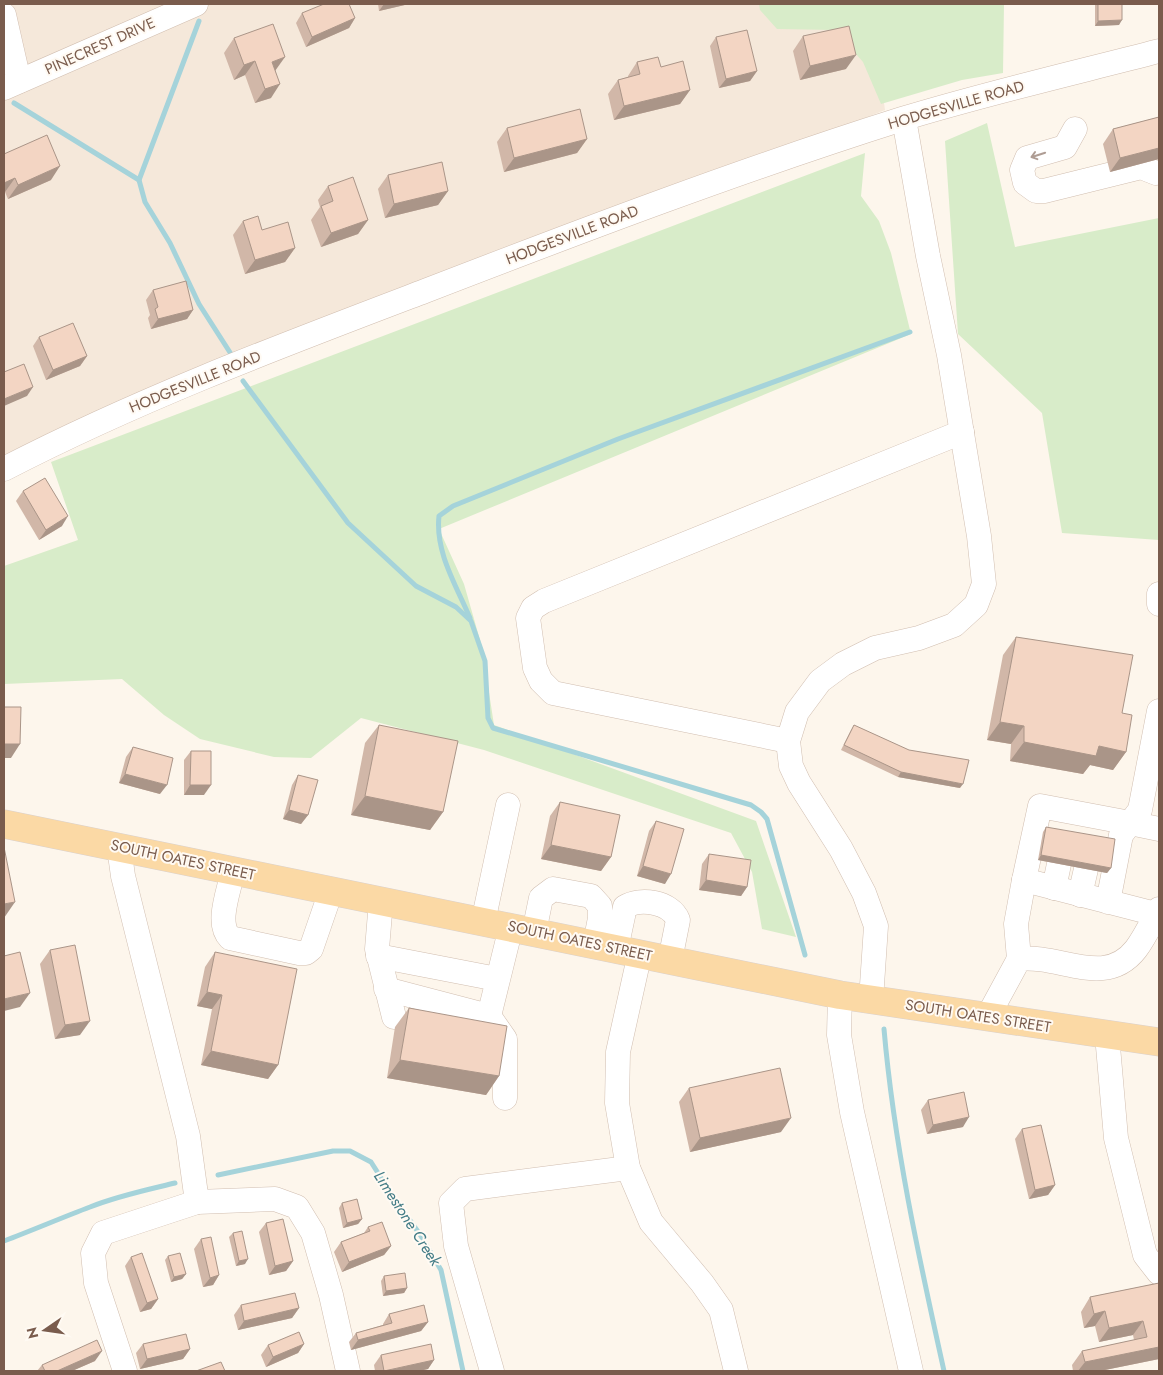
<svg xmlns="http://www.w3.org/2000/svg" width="1163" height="1375" font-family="Jost,sans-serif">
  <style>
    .residential { fill: #f5e8da }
    .green { fill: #d8ecc9 }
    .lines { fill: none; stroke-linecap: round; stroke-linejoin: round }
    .stream { stroke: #a5d3da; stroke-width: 5 }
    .minor-casing { stroke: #d1beb0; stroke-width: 25 }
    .major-casing { stroke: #dad1cd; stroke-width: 29 }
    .minor { stroke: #fff; stroke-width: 24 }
    .major { stroke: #fbd9a5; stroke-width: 28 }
    .wall { fill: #d1b7a8 }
    .shaded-wall { fill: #aa9588 }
    .building { fill: #f3d5c3; stroke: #aa9588 }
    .oneway { stroke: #af9d94 }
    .labels { text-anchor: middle; stroke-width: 4; stroke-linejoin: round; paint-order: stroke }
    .street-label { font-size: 15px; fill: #7a5c4d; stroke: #fffaf3 }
    .water-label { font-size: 16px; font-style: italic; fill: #437c86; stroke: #fffaf3 }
  </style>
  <rect width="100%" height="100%" fill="#fdf6ec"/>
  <path class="residential" d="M4,4H870L885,110L4,461Z"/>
  <g class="green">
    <path d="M759,4H1004L1003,73L962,80L881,104L863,62L835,30L777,29L760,10Z"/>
    <path d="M987,123L1015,247L1159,218V540L1062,533L1042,413L958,334L945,141Z"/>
    <path d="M865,153L861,196L879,221L891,253L911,334L439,529L464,584L482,647L494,725L756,821L796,937L762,929L752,872L731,833L484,750L361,718L311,758L274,757L200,739L164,715L122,679L4,684V566L78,540L51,462Z"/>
  </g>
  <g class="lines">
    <g class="stream">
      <path d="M199,21L139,180L145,202L170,243L199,304L231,354"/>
      <path d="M14,103L139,180"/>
      <path d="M243,381L348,523L416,586L456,607L471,621L485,661L488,718L493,728L751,805L761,812L767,819L805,955"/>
      <path d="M470,618C456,585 435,552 439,516L453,506L618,439L910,332"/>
      <path d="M884,1029C894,1145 919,1258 944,1371"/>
      <path d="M218,1175L333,1151H350L371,1162L392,1195L421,1236L441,1270L463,1371"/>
      <path d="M4,1241C33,1230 61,1218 90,1207C117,1196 146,1190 175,1183"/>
    </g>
    <defs>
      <g id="minor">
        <path d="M4,15L19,81"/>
        <path d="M4,88L196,4"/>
        <path d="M1075,129L1065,147L1027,158L1022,170L1025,183L1036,191H1044L1141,167L1156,173"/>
        <path d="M4,469C139,399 283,345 425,291C583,230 741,170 902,119C987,93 1074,73 1159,51"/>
        <path d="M1159,594V604"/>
        <path d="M1159,711L1140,810L1130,823L1159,829"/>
        <path d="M788,741L553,693L541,681L535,668L528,618L533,608L544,601L962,432"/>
        <path d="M119,847L123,876L188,1136L197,1202"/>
        <path d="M233,870C230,889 215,923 230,938L299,953H306L311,949L331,891"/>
        <path d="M1054,888L1059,864"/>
        <path d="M1080,895L1086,869"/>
        <path d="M381,901L377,949L394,1017"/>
        <path d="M1108,902L1121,835L1130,823L1040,806L1024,880L1156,914"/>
        <path d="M483,922L508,805"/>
        <path d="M534,932L541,898L553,889L591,896L600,906V918L595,944"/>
        <path d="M616,949L625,907C640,897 671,902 678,920L670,960"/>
        <path d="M640,953L618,1052L617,1103L628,1168L651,1222L702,1283L721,1310L736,1371"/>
        <path d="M378,956L497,979"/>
        <path d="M1019,959L1016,924L1024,880"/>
        <path d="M386,989L489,1016"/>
        <path d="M840,995L839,1035L852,1112L911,1371"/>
        <path d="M871,1000L876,926L864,893L841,849L799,783L791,766L788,741L797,712L820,681L843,664L875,648L919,638L954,625L976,605L984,584L979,536L949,355L928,256L904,119"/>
        <path d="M987,1018L1019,959C1060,954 1105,989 1136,949C1145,937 1152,922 1159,909"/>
        <path d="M1107,1035L1116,1138L1145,1255L1159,1273"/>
        <path d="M505,1098V1039L489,1016L511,927"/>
        <path d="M125,1371L96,1283L93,1253L103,1233L197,1202L275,1199L297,1207L313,1233L331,1295L348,1371"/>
        <path d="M492,1371L456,1246L451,1203L465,1189L628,1168"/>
      </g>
      <path id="major" d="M4,824L840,995L1159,1042"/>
    </defs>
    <use href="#minor" class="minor-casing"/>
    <use href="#major" class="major-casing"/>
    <use href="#minor" class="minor"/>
    <use href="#major" class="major"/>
  </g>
  <g class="wall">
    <path d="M378,4H409L379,11Z"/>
    <path d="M1095,4H1122L1119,25L1095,26Z"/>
    <path d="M302,13L355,18L349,28L306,47L296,23Z"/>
    <path d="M803,36L846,69L800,80L793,51Z"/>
    <path d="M716,37L757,71L750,81L719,88L710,46Z"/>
    <path d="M234,38L276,71L271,98L255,103L245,75L234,80L224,53Z"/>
    <path d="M637,62L661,67L690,90L680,104L614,120L608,94L618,80L628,77V76Z"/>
    <path d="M1159,117V159L1110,172L1103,144L1113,129Z"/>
    <path d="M507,128L587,139L577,153L504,172L497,142Z"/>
    <path d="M4,154L51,180L8,199L5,192Z"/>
    <path d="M388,175L448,191L438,205L385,218L378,189Z"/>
    <path d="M328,186L368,220L358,234L321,247L311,220L320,207L318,200Z"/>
    <path d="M243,221L262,230L295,248L285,262L245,274L233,235Z"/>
    <path d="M153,290L193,310L187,319L151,329L148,318L150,315L146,300Z"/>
    <path d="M39,337L87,356L80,366L46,380L33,346Z"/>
    <path d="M23,491L62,526L39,540L16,501Z"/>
    <path d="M1016,637L1122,713L1126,752L1113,770L1090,765L1083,774L1010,761L1011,744L987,740L1003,655Z"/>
    <path d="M379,725L443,812L430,830L351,815L365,743Z"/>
    <path d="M854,725L960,788L898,777L841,750L851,730Z"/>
    <path d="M133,747L160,794L119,783L126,757Z"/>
    <path d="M191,751L204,795H184V760Z"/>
    <path d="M298,775L308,815L301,824L283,819L292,785Z"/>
    <path d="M560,802L611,857L601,871L541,859L550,816Z"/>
    <path d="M656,821L665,884L637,876L649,831Z"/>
    <path d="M1046,827L1111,868L1107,873L1038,860L1043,832Z"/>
    <path d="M709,854L747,887L741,896L699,890L702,864Z"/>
    <path d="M50,950L80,1035L55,1039L40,964Z"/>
    <path d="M215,952L278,1065L268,1079L201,1065L212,1009L197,1006L205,967Z"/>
    <path d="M409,1008L499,1076L486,1095L387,1078L395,1027Z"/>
    <path d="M689,1088L781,1132L690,1152L679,1102Z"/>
    <path d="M928,1100L963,1127L927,1134L921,1110Z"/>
    <path d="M1022,1129L1055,1185L1048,1195L1029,1199L1015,1139Z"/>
    <path d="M342,1203L362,1219L358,1224L343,1228L339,1208Z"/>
    <path d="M266,1223L293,1261L286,1271L269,1275L259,1232Z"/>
    <path d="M368,1227L391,1246L384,1255L342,1272L334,1252L341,1242L364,1233Z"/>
    <path d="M233,1233L245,1264L236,1266L229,1237Z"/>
    <path d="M201,1239L219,1275L213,1285L203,1287L194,1249Z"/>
    <path d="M168,1256L186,1274L182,1279L171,1282L165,1260Z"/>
    <path d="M131,1257L158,1299L151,1309L140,1312L125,1266Z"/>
    <path d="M384,1276L407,1288L404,1293L383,1296L381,1281Z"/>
    <path d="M1159,1283V1359L1100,1371H1073L1072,1365L1082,1351L1134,1340L1133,1335L1099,1342L1095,1326L1084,1328L1081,1312L1090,1297Z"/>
    <path d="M241,1305L299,1308L292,1318L238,1330L234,1315Z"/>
    <path d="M389,1314L428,1322L421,1331L351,1350L349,1342L356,1333L383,1325V1324Z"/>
    <path d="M143,1344L190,1349L183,1359L140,1369L136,1353Z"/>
    <path d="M304,1344L298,1353L266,1367L261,1355L268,1345Z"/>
    <path d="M381,1355L434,1360L428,1369L419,1371H375L374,1365Z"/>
    <path d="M95,1361L72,1371H37L42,1365Z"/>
  </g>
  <g class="shaded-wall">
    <path d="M384,4H409L379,11Z"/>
    <path d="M355,18L349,28L306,47L312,37Z"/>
    <path d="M1122,20L1119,25L1095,26L1098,21Z"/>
    <path d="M856,55L846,69L800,80L810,66Z"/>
    <path d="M285,57L275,71L272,62Z"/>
    <path d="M255,61L245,75L234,80L244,65Z"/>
    <path d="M757,71L750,81L719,88L726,79Z"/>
    <path d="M280,84L271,98L255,103L265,89Z"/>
    <path d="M690,90L680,104L614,120L624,106Z"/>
    <path d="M587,139L577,153L504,172L514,158Z"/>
    <path d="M1159,148V159L1110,172L1120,158Z"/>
    <path d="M60,166L51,180L8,199L18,185Z"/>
    <path d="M15,178L5,192L4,193V183Z"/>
    <path d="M448,191L438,205L385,218L394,204Z"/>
    <path d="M368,220L358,234L321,247L331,233Z"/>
    <path d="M295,248L285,262L245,274L255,260Z"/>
    <path d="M193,310L187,319L151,329L158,319Z"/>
    <path d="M87,356L80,366L46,380L53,370Z"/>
    <path d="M33,387L27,396L4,406V399Z"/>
    <path d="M68,516L62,526L39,540L46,530Z"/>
    <path d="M1000,722L1024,726L1011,744L987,740Z"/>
    <path d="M1024,742L1099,746L1126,752L1113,770L1090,765L1083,774L1010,761Z"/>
    <path d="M4,744H20L11,758H4Z"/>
    <path d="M901,772L963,784L960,788L898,777Z"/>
    <path d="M125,774L167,785L160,794L119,783Z"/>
    <path d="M190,785H211L204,795H184Z"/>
    <path d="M365,796L443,812L430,830L351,815Z"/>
    <path d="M289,810L308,815L301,824L283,819Z"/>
    <path d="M551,845L611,857L601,871L541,859Z"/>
    <path d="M1041,855L1111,868L1107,873L1038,860Z"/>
    <path d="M643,866L671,874L665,884L637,876Z"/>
    <path d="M706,880L747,887L741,896L699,890Z"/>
    <path d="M15,902L4,918V904Z"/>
    <path d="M207,992L222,995L212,1009L197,1006Z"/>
    <path d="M30,993L20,1007L4,1011V999Z"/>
    <path d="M90,1021L80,1035L55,1039L65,1025Z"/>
    <path d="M211,1051L278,1065L268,1079L201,1065Z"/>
    <path d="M400,1060L499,1076L486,1095L387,1078Z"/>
    <path d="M969,1117L963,1127L927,1134L933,1125Z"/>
    <path d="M791,1118L781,1132L690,1152L700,1138Z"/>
    <path d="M1055,1185L1048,1195L1029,1199L1035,1190Z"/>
    <path d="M362,1219L358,1224L343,1228L347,1223Z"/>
    <path d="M391,1246L384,1255L342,1272L349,1262Z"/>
    <path d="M248,1259L245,1264L236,1266L239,1261Z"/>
    <path d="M293,1261L286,1271L269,1275L275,1266Z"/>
    <path d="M186,1274L182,1279L171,1282L174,1277Z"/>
    <path d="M219,1275L213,1285L203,1287L210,1278Z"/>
    <path d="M407,1288L404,1293L383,1296L386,1291Z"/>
    <path d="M158,1299L151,1309L140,1312L147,1303Z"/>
    <path d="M299,1308L292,1318L238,1330L244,1321Z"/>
    <path d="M1105,1311L1095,1326L1084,1328L1094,1314Z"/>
    <path d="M1143,1321L1133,1335L1099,1342L1109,1328Z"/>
    <path d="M428,1322L421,1331L351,1350L358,1340Z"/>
    <path d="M304,1344L298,1353L266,1367L273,1357Z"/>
    <path d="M1159,1347V1359L1100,1371H1078L1085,1362Z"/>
    <path d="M190,1349L183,1359L140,1369L147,1359Z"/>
    <path d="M102,1351L95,1361L72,1371H57Z"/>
    <path d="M434,1360L428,1369L419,1371H385Z"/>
  </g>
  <g class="building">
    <path d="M324,4H349L355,18L312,37L302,13Z"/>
    <path d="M1098,4H1122V20L1098,21Z"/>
    <path d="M273,24L285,57L272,62L280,84L265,89L255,61L244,65L234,38Z"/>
    <path d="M849,26L856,55L810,66L803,36Z"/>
    <path d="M747,30L757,71L726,79L716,37Z"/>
    <path d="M658,57L661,67L683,61L690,90L624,106L618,80L640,74L637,62Z"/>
    <path d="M580,109L587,139L514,158L507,128Z"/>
    <path d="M1159,117V148L1120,158L1113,129Z"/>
    <path d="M47,135L60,166L18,185L15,178L4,183V154Z"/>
    <path d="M442,162L448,191L394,204L388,175Z"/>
    <path d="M353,177L368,220L331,233L321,206L333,201L328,186Z"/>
    <path d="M258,216L262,230L288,222L295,248L255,260L243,221Z"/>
    <path d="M186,281L193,310L158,319L155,309L158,307L153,290Z"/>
    <path d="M73,323L87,356L53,370L39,337Z"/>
    <path d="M24,364L33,387L4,399V372Z"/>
    <path d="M45,478L68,516L46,530L23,491Z"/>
    <path d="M1016,637L1133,655L1122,713L1132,715L1126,752L1099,746L1096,756L1024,742V726L1000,722Z"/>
    <path d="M4,707H21L20,744H4Z"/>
    <path d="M379,725L458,741L443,812L365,796Z"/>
    <path d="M854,725L909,750L969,760L963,784L901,772L844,745Z"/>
    <path d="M133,747L173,758L167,785L125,774Z"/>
    <path d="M191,751H211V785H190Z"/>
    <path d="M298,775L318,780L308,815L289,810Z"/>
    <path d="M560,802L620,815L611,857L551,845Z"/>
    <path d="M656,821L684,829L671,874L643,866Z"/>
    <path d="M1046,827L1115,839L1111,868L1041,855Z"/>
    <path d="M4,847L15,902L4,904Z"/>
    <path d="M709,854L751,860L747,887L706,880Z"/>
    <path d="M75,945L90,1021L65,1025L50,950Z"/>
    <path d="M20,952L30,993L4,999V956Z"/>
    <path d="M215,952L297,969L278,1065L211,1051L222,995L207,992Z"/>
    <path d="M409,1008L507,1026L499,1076L400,1060Z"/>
    <path d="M780,1068L791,1118L700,1138L689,1088Z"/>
    <path d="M964,1092L969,1117L933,1125L928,1100Z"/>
    <path d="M1041,1125L1055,1185L1035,1190L1022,1129Z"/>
    <path d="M357,1199L362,1219L347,1223L342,1203Z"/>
    <path d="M283,1219L293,1261L275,1266L266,1223Z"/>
    <path d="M382,1222L391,1246L349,1262L341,1242L370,1231L368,1227Z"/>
    <path d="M242,1231L248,1259L239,1261L233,1233Z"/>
    <path d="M211,1237L219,1275L210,1278L201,1239Z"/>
    <path d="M142,1253L158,1299L147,1303L131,1257Z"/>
    <path d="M180,1253L186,1274L174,1277L168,1256Z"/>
    <path d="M405,1273L407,1288L386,1291L384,1276Z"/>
    <path d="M1159,1283V1347L1085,1362L1082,1351L1147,1337L1143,1321L1109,1328L1105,1311L1094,1314L1090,1297Z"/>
    <path d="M295,1293L299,1308L244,1321L241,1305Z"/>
    <path d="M424,1305L428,1322L358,1340L356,1333L392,1323L389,1314Z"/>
    <path d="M299,1332L304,1344L273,1357L268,1345Z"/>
    <path d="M186,1334L190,1349L147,1359L143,1344Z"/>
    <path d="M97,1340L102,1351L57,1371H45L42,1365Z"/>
    <path d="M431,1344L434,1360L384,1371L381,1355Z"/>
    <path d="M221,1362L225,1371H196Z"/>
  </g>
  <defs><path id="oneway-shaft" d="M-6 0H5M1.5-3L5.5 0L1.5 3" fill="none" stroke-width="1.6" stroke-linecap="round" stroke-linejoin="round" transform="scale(1.25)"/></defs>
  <use class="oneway" href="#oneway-shaft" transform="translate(1038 155) rotate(162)"/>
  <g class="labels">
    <g class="street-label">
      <text transform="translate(100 46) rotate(-24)" y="5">PINECREST DRIVE</text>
      <text transform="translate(956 105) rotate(-16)" y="5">HODGESVILLE ROAD</text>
      <text transform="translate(572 235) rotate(-21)" y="5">HODGESVILLE ROAD</text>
      <text transform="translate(195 382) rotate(-22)" y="5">HODGESVILLE ROAD</text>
      <text transform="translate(183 860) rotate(12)" y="5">SOUTH OATES STREET</text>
      <text transform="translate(580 941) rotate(12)" y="5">SOUTH OATES STREET</text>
      <text transform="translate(978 1016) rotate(9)" y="5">SOUTH OATES STREET</text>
    </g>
    <g class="water-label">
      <text transform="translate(408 1218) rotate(57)" y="6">Limestone Creek</text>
    </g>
  </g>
  <rect width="1163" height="1375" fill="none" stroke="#7a5c4d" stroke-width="10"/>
  <g transform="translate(45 1330) rotate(257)" stroke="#fffaf3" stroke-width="4" paint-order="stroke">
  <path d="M0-4L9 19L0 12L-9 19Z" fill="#7a5c4d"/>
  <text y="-8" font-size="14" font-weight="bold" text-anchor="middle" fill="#7a5c4d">N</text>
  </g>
</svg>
